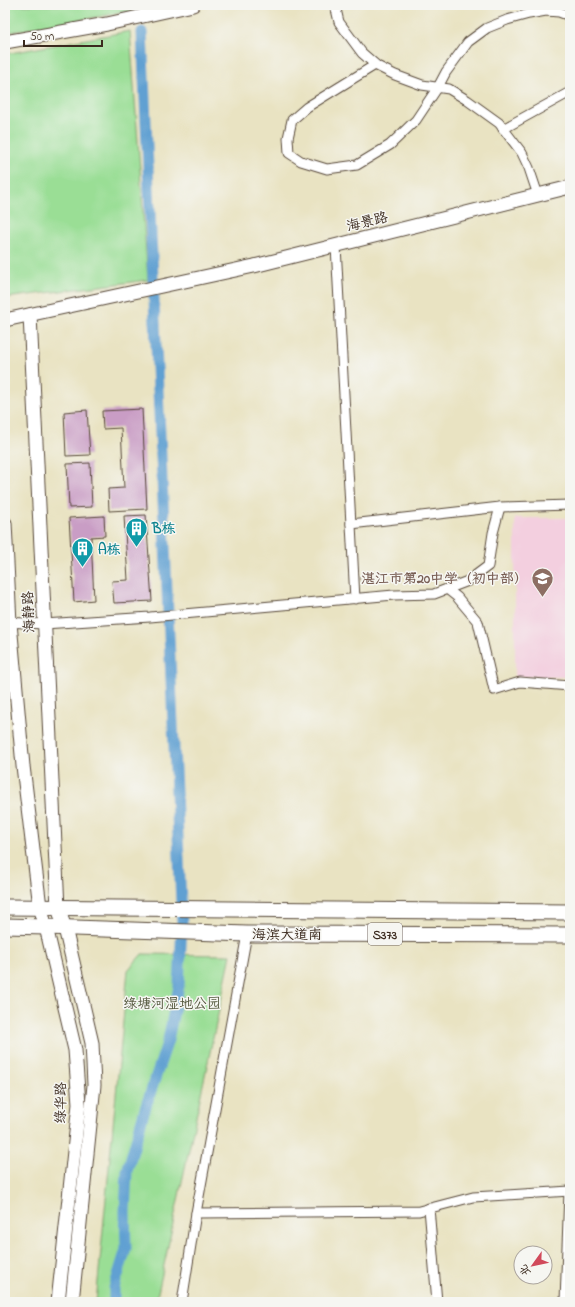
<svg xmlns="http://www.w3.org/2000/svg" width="575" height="1307" font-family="'Indie Flower','LXGW WenKai TC',sans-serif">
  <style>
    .built { fill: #f3cfdf }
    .green { fill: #9ade95; stroke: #6a845a }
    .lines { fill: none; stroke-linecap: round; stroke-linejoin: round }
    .canal { stroke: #60a0d2; stroke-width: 11 }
    .building { fill: #c99dc5 }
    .street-casing { stroke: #554637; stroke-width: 11 }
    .secondary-casing { stroke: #554637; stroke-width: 15 }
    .primary-casing { stroke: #554637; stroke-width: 17 }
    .street { stroke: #fff; stroke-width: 9 }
    .secondary { stroke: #fff; stroke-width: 13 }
    .primary { stroke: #fff; stroke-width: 15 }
    .labels { text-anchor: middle; stroke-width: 3; stroke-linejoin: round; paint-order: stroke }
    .shield { fill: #f6f6f2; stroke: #73675e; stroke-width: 1 }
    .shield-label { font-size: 13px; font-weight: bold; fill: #3b2a1e }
    .street-label { font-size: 14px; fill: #3b2a1e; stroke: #f6f6f2 }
    .culture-label { font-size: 14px; font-weight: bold; fill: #0d838f; stroke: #f6f6f2; text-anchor: start }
    .education-label { font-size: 14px; font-weight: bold; fill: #785e54; stroke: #f6f6f2; text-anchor: end }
    .park-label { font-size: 14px; fill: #53573c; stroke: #f6f6f2 }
  </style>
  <rect width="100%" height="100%" fill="#f6f6f2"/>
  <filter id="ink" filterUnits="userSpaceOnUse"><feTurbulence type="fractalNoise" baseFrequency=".025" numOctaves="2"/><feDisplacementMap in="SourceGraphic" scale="8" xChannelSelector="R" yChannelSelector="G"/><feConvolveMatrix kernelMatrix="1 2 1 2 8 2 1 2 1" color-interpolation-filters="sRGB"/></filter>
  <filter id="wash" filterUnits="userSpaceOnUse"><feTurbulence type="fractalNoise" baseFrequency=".012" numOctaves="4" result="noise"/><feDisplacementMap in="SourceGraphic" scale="16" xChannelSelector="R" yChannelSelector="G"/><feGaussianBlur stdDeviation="0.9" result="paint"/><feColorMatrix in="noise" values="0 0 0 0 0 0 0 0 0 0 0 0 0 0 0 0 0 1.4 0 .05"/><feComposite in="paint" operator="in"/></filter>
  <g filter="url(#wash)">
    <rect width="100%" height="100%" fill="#e9e3c2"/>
    <rect class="built" x="515" y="518" width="55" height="159"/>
    <g class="green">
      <path d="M5,5H166L5,33Z"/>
      <path d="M130,31L148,280L5,298V54Z"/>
      <path d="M142,954L231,955L156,1302H96L128,970Z"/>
    </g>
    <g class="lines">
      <path class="canal" d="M114,1302V1288L126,1249L125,1212L127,1171L145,1109L168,1040L179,986L182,925L142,32"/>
    </g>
    <g id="blocks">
      <g class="building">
        <path d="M142,409L147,509L109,511L108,489L124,488L121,428L103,429L102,411Z"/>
        <path d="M87,410L90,455L66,456L64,412Z"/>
        <path d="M90,463L92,507L69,508L67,464Z"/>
        <path d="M146,515L152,601L114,603L112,581L128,580L124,516Z"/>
        <path d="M104,516L105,536L91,537L94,600L74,602L69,518Z"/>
      </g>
    </g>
  </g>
  <g filter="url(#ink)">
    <use href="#blocks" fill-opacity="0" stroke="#554637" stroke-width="1"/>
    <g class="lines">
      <defs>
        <g id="street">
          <path d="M335,5L339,22L362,53L377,66L395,75L422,85L449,89L467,100L499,123L522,153L529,168L538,195"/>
          <path d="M375,65L307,107L292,120L288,138L289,153L301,161L327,169L357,165L390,145L416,120L438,87L446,72L468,42L487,28L507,20L529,14L546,11L559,12L570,16"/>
          <path d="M503,129L570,92"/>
          <path d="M336,246L355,599"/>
          <path d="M351,524L500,507L570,505"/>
          <path d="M447,589L457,597L478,622L494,690L520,682L570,686"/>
          <path d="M5,622L44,624L150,617L394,595L434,594L468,581L488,566L493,533L500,507"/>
          <path d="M429,1208L437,1302"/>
          <path d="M196,1213L419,1211L473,1197L570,1191"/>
          <path d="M182,1302L196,1213L247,934"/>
          <path d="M565,1302L569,1191"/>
        </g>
        <g id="secondary">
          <path d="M5,42L107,24L193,5"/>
          <path d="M30,315L58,908L65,928L92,1043L94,1085L72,1302"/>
          <path d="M5,320L254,266L570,187"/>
          <path d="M5,523L10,623L23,766L40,907L46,927L75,1050L79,1104L58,1302"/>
        </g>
        <g id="primary">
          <path d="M5,907L570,912"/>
          <path d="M5,926L46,927L247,934L570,935"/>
        </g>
      </defs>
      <use href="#street" class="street-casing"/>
      <use href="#secondary" class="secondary-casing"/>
      <use href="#primary" class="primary-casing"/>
      <use href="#street" class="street"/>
      <use href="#secondary" class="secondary"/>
      <use href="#primary" class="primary"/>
    </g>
  </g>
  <defs>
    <symbol id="building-pin" viewBox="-11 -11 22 30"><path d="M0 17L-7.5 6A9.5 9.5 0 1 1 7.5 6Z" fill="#0f9aa8" stroke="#f6f6f2"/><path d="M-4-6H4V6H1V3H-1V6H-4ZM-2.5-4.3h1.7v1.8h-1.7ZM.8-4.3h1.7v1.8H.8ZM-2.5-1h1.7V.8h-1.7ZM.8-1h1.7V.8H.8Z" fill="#fff"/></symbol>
    <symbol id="school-pin" viewBox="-11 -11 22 30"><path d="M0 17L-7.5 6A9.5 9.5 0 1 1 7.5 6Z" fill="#8d6e63" stroke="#f6f6f2"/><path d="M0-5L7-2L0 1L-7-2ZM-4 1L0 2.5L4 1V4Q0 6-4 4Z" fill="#fff"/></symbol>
  </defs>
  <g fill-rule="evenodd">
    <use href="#building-pin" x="124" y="516" width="25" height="34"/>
    <use href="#building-pin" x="70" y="536" width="25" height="34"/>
    <use href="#school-pin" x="530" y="566" width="25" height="34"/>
  </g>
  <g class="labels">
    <rect class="shield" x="368" y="923" width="34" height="22" rx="3"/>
    <g class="shield-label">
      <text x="385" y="939">S373</text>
    </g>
    <g class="street-label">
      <text transform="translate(367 221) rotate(-14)" y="5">海景路</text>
      <text transform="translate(28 612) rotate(-93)" y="5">海静路</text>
      <text x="287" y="939">海滨大道南</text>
      <text transform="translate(60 1103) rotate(-89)" y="5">绿华路</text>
    </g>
    <g class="culture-label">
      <text x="152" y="533">B栋</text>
      <text x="98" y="554">A栋</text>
    </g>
    <g class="education-label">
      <text x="528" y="583">湛江市第20中学（初中部）</text>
    </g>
    <g class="park-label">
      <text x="172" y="1008">绿塘河湿地公园</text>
    </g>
  </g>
  <rect width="575" height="1307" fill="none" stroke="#f6f6f2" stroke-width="20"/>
  <g transform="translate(533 1265) rotate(237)"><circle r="19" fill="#f6f6f2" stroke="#aba49d"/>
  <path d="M0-3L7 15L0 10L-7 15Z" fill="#d1495b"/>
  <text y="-6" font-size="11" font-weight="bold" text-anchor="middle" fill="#3b2a1e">北</text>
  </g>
  <path d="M24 40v6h78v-6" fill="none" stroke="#3b2a1e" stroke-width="2"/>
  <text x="30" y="40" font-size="12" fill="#3b2a1e" stroke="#f6f6f2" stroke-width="3" paint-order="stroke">50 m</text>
</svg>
